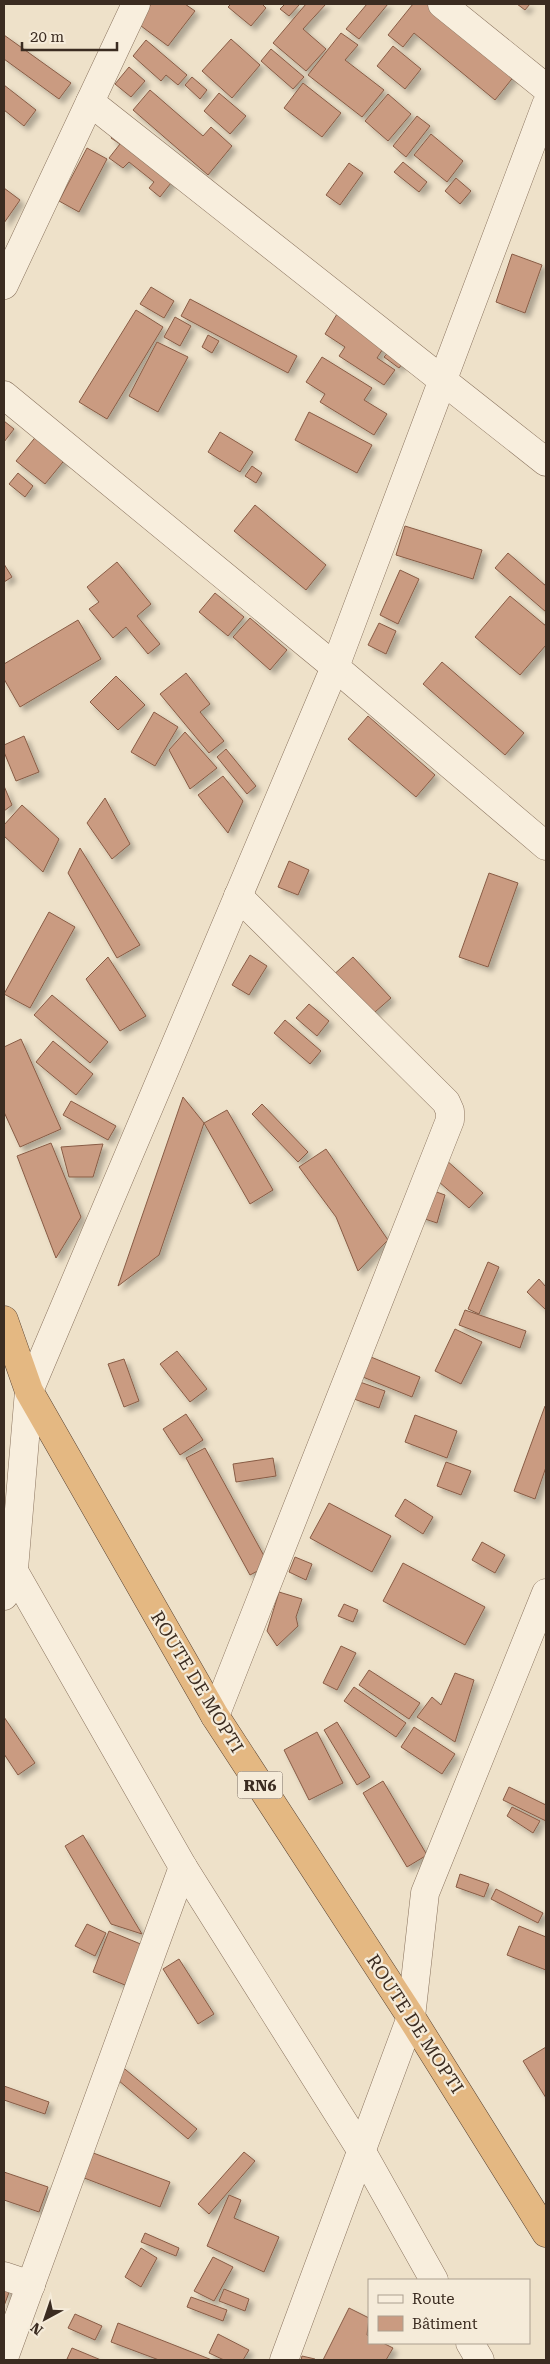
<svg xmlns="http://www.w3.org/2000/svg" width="550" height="2364" font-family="'Roboto Serif',serif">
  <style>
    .building { fill: #ca9b81; stroke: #885c45; filter: url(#shadow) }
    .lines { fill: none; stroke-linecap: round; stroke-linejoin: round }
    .minor-casing { stroke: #8a735e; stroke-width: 29 }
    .trunk-casing { stroke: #584232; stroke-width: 29 }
    .minor { stroke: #f8eedd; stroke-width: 28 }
    .trunk { stroke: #e4b882; stroke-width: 28 }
    .labels { text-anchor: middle; stroke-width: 4.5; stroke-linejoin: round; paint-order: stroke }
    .shield { fill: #f5ebd9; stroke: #736558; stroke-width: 1 }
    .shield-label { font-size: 16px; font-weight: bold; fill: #3b2c21 }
    .street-label { font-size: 18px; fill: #3b2c21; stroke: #f5ebd9 }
  </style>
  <defs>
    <filter id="shadow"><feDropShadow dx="4.5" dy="4.5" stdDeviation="2.5" flood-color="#0004"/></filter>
  </defs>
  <rect width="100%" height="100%" fill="#eee1c9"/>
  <g class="building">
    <path d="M151,4H185L195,11L168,46L137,23Z"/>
    <path d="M231,4H262L266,8L251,26L228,7Z"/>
    <path d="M285,4H300L289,16L280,9Z"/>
    <path d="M306,4H326L303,29L326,49L306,71L273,43Z"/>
    <path d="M367,4H388L359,39L346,29Z"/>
    <path d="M413,4H430L515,75L495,100L414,33L403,47L388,35Z"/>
    <path d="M517,4H530L525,10Z"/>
    <path d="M341,33L358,45L345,60L384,90L362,117L308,75Z"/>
    <path d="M4,35L71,83L59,99L4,59Z"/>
    <path d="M231,39L260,65L232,98L202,71Z"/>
    <path d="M146,40L187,75L178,85L166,75L161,81L133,56Z"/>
    <path d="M393,46L421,69L405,89L377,66Z"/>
    <path d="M271,49L304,77L293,89L261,61Z"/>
    <path d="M129,67L145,81L131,97L115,84Z"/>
    <path d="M192,77L207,90L200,99L185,85Z"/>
    <path d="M303,83L341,113L322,137L284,108Z"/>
    <path d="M4,85L36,110L24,126L4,110Z"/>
    <path d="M150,90L203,136L211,127L232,146L208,175L133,110Z"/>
    <path d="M219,93L246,116L230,134L204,111Z"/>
    <path d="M388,94L411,114L388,141L365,121Z"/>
    <path d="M417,116L430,126L406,157L393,146Z"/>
    <path d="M119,128L178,174L160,197L149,188L154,182L129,162L123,168L109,158L120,144L111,138Z"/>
    <path d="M431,134L463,161L447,182L414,155Z"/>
    <path d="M87,148L107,159L79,212L59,201Z"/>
    <path d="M403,162L427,182L419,192L394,172Z"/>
    <path d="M349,163L363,173L340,205L326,195Z"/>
    <path d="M456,178L471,191L460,204L445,191Z"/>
    <path d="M4,188L20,200L4,223Z"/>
    <path d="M512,254L542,265L525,313L496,302Z"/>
    <path d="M151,287L174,301L164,318L140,304Z"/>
    <path d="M190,299L297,356L288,373L181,316Z"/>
    <path d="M340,309L388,341L377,358L395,370L384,385L339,356L345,347L325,334Z"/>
    <path d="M136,310L163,327L107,419L79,402Z"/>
    <path d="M175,317L191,326L180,346L164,337Z"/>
    <path d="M208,335L219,341L212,353L202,347Z"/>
    <path d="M157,342L188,357L158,412L129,396Z"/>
    <path d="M392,348L406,359L399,368L384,357Z"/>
    <path d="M322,357L372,388L364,400L387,414L374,435L320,402L325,394L306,382Z"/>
    <path d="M309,412L372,445L357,473L295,440Z"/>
    <path d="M4,421L14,429L4,442Z"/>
    <path d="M220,432L253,452L240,472L208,452Z"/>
    <path d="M38,434L67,457L45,484L16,461Z"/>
    <path d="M252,466L262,473L256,483L245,476Z"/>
    <path d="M18,473L33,486L25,497L9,484Z"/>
    <path d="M255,505L326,565L306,590L234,531Z"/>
    <path d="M405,526L482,550L473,579L396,555Z"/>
    <path d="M508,553L546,586V612L495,568Z"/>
    <path d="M117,562L151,604L137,616L160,644L148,654L126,627L113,638L89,609L99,602L87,587Z"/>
    <path d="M4,564L12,577L4,582Z"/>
    <path d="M400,570L419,579L398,624L380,615Z"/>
    <path d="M215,593L244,617L228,636L199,612Z"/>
    <path d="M510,596L546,626V645L520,675L475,637Z"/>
    <path d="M250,618L287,650L270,670L233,637Z"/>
    <path d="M78,620L101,659L20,707L4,679V664Z"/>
    <path d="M379,623L396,631L386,654L368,645Z"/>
    <path d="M442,662L524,733L505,755L423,684Z"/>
    <path d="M186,673L210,704L200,712L224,741L209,753L160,694Z"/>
    <path d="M116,676L145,705L118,730L90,702Z"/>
    <path d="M154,712L178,727L155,766L131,752Z"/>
    <path d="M368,716L435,775L416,797L348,739Z"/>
    <path d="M185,732L217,768L190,789L169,750Z"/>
    <path d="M24,736L39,772L16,781L4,752V745Z"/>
    <path d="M226,749L256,786L247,794L217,757Z"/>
    <path d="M223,776L243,801L228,833L198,795Z"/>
    <path d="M4,786L12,805L4,811Z"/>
    <path d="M105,798L130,844L112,859L87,823Z"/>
    <path d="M22,805L59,839L43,872L4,836V825Z"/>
    <path d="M80,848L140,945L117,958L68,873Z"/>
    <path d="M289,861L309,870L298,895L278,887Z"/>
    <path d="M489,873L518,883L488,967L459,957Z"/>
    <path d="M49,912L75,927L30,1008L4,994Z"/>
    <path d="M250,955L267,966L249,995L232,985Z"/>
    <path d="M108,957L146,1016L120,1031L86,979Z"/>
    <path d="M353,957L391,998L367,1019L330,978Z"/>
    <path d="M52,995L108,1042L90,1063L34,1015Z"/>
    <path d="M309,1004L329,1021L317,1036L296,1018Z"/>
    <path d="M285,1020L321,1051L310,1064L274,1033Z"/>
    <path d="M21,1039L61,1129L20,1147L4,1112V1047Z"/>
    <path d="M53,1041L93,1074L76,1095L36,1062Z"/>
    <path d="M183,1097L204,1123L159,1255L118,1286Z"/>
    <path d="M71,1101L116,1126L108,1140L63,1115Z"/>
    <path d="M262,1104L308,1152L298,1162L252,1114Z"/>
    <path d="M227,1110L273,1190L250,1204L204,1123Z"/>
    <path d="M51,1143L81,1217L56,1258L17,1156Z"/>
    <path d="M103,1144L93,1177H69L61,1147Z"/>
    <path d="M326,1149L388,1240L358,1271L336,1217L299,1167Z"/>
    <path d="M445,1159L483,1193L469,1208L431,1175Z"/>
    <path d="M428,1189L445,1195L437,1223L419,1217Z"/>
    <path d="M488,1262L499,1267L479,1314L468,1309Z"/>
    <path d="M539,1279L546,1287V1310L527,1292Z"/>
    <path d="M465,1310L526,1331L520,1348L459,1325Z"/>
    <path d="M455,1329L482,1342L461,1384L435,1371Z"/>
    <path d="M177,1351L207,1389L190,1402L160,1364Z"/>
    <path d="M366,1355L420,1377L412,1397L358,1375Z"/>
    <path d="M124,1359L139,1401L124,1407L108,1364Z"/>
    <path d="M360,1382L385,1391L379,1408L354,1399Z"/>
    <path d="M545,1406H546V1467L535,1499L514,1491Z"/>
    <path d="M186,1414L203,1440L180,1455L163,1429Z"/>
    <path d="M415,1415L457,1431L447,1458L405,1442Z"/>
    <path d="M205,1448L269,1565L250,1575L186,1458Z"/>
    <path d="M273,1458L276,1476L236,1482L233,1464Z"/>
    <path d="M446,1462L471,1471L461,1495L437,1486Z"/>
    <path d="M405,1499L433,1517L423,1534L395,1516Z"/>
    <path d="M329,1503L391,1536L372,1572L310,1538Z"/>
    <path d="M482,1542L505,1555L495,1573L472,1560Z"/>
    <path d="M295,1557L312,1564L306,1580L289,1572Z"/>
    <path d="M403,1563L485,1607L465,1645L383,1601Z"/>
    <path d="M279,1592L302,1599L296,1617L298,1626L277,1646L267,1631Z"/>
    <path d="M344,1604L358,1610L353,1622L338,1616Z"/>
    <path d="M341,1646L356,1653L337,1690L323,1683Z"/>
    <path d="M369,1670L420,1703L409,1719L359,1685Z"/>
    <path d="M455,1673L474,1680L455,1742L417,1717L432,1697L441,1705Z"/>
    <path d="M354,1687L406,1723L396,1737L344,1701Z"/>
    <path d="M4,1717L35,1763L18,1775L4,1754Z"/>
    <path d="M337,1722L370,1777L357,1785L324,1730Z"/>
    <path d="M414,1727L455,1754L442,1774L401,1747Z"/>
    <path d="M317,1732L343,1783L309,1800L284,1750Z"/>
    <path d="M383,1781L427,1855L407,1867L363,1793Z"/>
    <path d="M509,1787L546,1805V1821L503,1800Z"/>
    <path d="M512,1807L540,1821L533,1833L507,1816Z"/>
    <path d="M83,1835L142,1934L111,1924L65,1846Z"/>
    <path d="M460,1874L489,1884L484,1897L456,1887Z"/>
    <path d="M496,1889L543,1913L538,1923L491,1899Z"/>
    <path d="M87,1924L106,1933L95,1956L75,1946Z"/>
    <path d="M519,1926L546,1937V1970L507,1955Z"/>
    <path d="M109,1931L143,1945L125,1985L93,1972Z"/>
    <path d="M179,1959L214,2014L198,2024L163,1969Z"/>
    <path d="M546,2047V2098L523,2061Z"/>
    <path d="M120,2065L197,2129L188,2139L112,2075Z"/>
    <path d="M4,2086L49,2102L45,2114L4,2100Z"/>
    <path d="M88,2151L170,2182L160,2207L79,2176Z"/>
    <path d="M244,2152L255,2161L209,2214L198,2204Z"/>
    <path d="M4,2172L48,2187L39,2212L4,2200Z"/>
    <path d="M229,2195L241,2200L234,2218L279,2237L264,2272L207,2246Z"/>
    <path d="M145,2233L179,2248L176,2256L141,2242Z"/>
    <path d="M141,2248L157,2258L141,2287L125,2277Z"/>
    <path d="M213,2257L233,2267L214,2301L194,2291Z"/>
    <path d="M4,2284L11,2287L4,2306Z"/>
    <path d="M224,2289L249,2299L245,2311L219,2301Z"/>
    <path d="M191,2297L227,2310L223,2321L187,2307Z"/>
    <path d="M349,2308L369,2318L367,2335L369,2336V2343H383L393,2348L386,2360H323Z"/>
    <path d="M75,2314L102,2326L95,2340L68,2328Z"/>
    <path d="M118,2323L212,2360H159L111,2342Z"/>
    <path d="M218,2334L249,2350L243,2360H224L209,2353Z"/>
    <path d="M72,2348L101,2360H71L67,2359Z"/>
    <path d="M302,2356L315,2359L314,2360H301Z"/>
  </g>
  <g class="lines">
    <defs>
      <g id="minor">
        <path d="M442,4L546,88"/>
        <path d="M90,102L546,462"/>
        <path d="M4,285L136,4"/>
        <path d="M4,395L335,667L546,846"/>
        <path d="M7,1559L183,1867L361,2150L434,2280"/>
        <path d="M4,1596L14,1569L29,1391L335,667L546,105"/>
        <path d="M215,1716L450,1120V1111L446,1102L238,896"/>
        <path d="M4,2276L31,2285"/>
        <path d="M470,2343L480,2360"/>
        <path d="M4,2358L183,1867"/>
        <path d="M284,2360L411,2017L425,1893L546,1593"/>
      </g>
      <path id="trunk" d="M4,1320L29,1391L215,1716L411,2017L546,2233"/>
    </defs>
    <use href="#minor" class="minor-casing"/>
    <use href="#trunk" class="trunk-casing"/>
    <use href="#minor" class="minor"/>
    <use href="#trunk" class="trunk"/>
  </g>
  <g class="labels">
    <rect class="shield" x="237.5" y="1771.5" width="45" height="27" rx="4"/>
    <g class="shield-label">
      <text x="260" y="1791">RN6</text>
    </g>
    <g class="street-label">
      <text transform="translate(197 1682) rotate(59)" y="6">ROUTE DE MOPTI</text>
      <text transform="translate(415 2024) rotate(57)" y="6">ROUTE DE MOPTI</text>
    </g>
  </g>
  <rect width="550" height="2364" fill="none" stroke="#3b2c21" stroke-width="10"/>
  <rect x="368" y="2279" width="162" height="65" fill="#f5ebd9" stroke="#ab9f8f"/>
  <rect x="378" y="2295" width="25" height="8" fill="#f8eedd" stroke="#ab9f8f"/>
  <text x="412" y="2304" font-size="15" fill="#3b2c21">Route</text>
  <rect x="378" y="2316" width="25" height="15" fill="#ca9b81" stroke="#ab9f8f"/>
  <text x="412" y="2329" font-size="15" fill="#3b2c21">Bâtiment</text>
  <g transform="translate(45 2319) rotate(220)" stroke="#f5ebd9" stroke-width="4" paint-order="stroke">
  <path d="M0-4L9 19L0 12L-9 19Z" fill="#3b2c21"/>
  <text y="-8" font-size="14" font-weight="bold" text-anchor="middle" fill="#3b2c21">N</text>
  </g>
  <path d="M22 42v8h95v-8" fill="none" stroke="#3b2c21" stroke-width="2.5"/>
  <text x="30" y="42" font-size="15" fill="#3b2c21" stroke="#f5ebd9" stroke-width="4" paint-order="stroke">20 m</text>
</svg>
